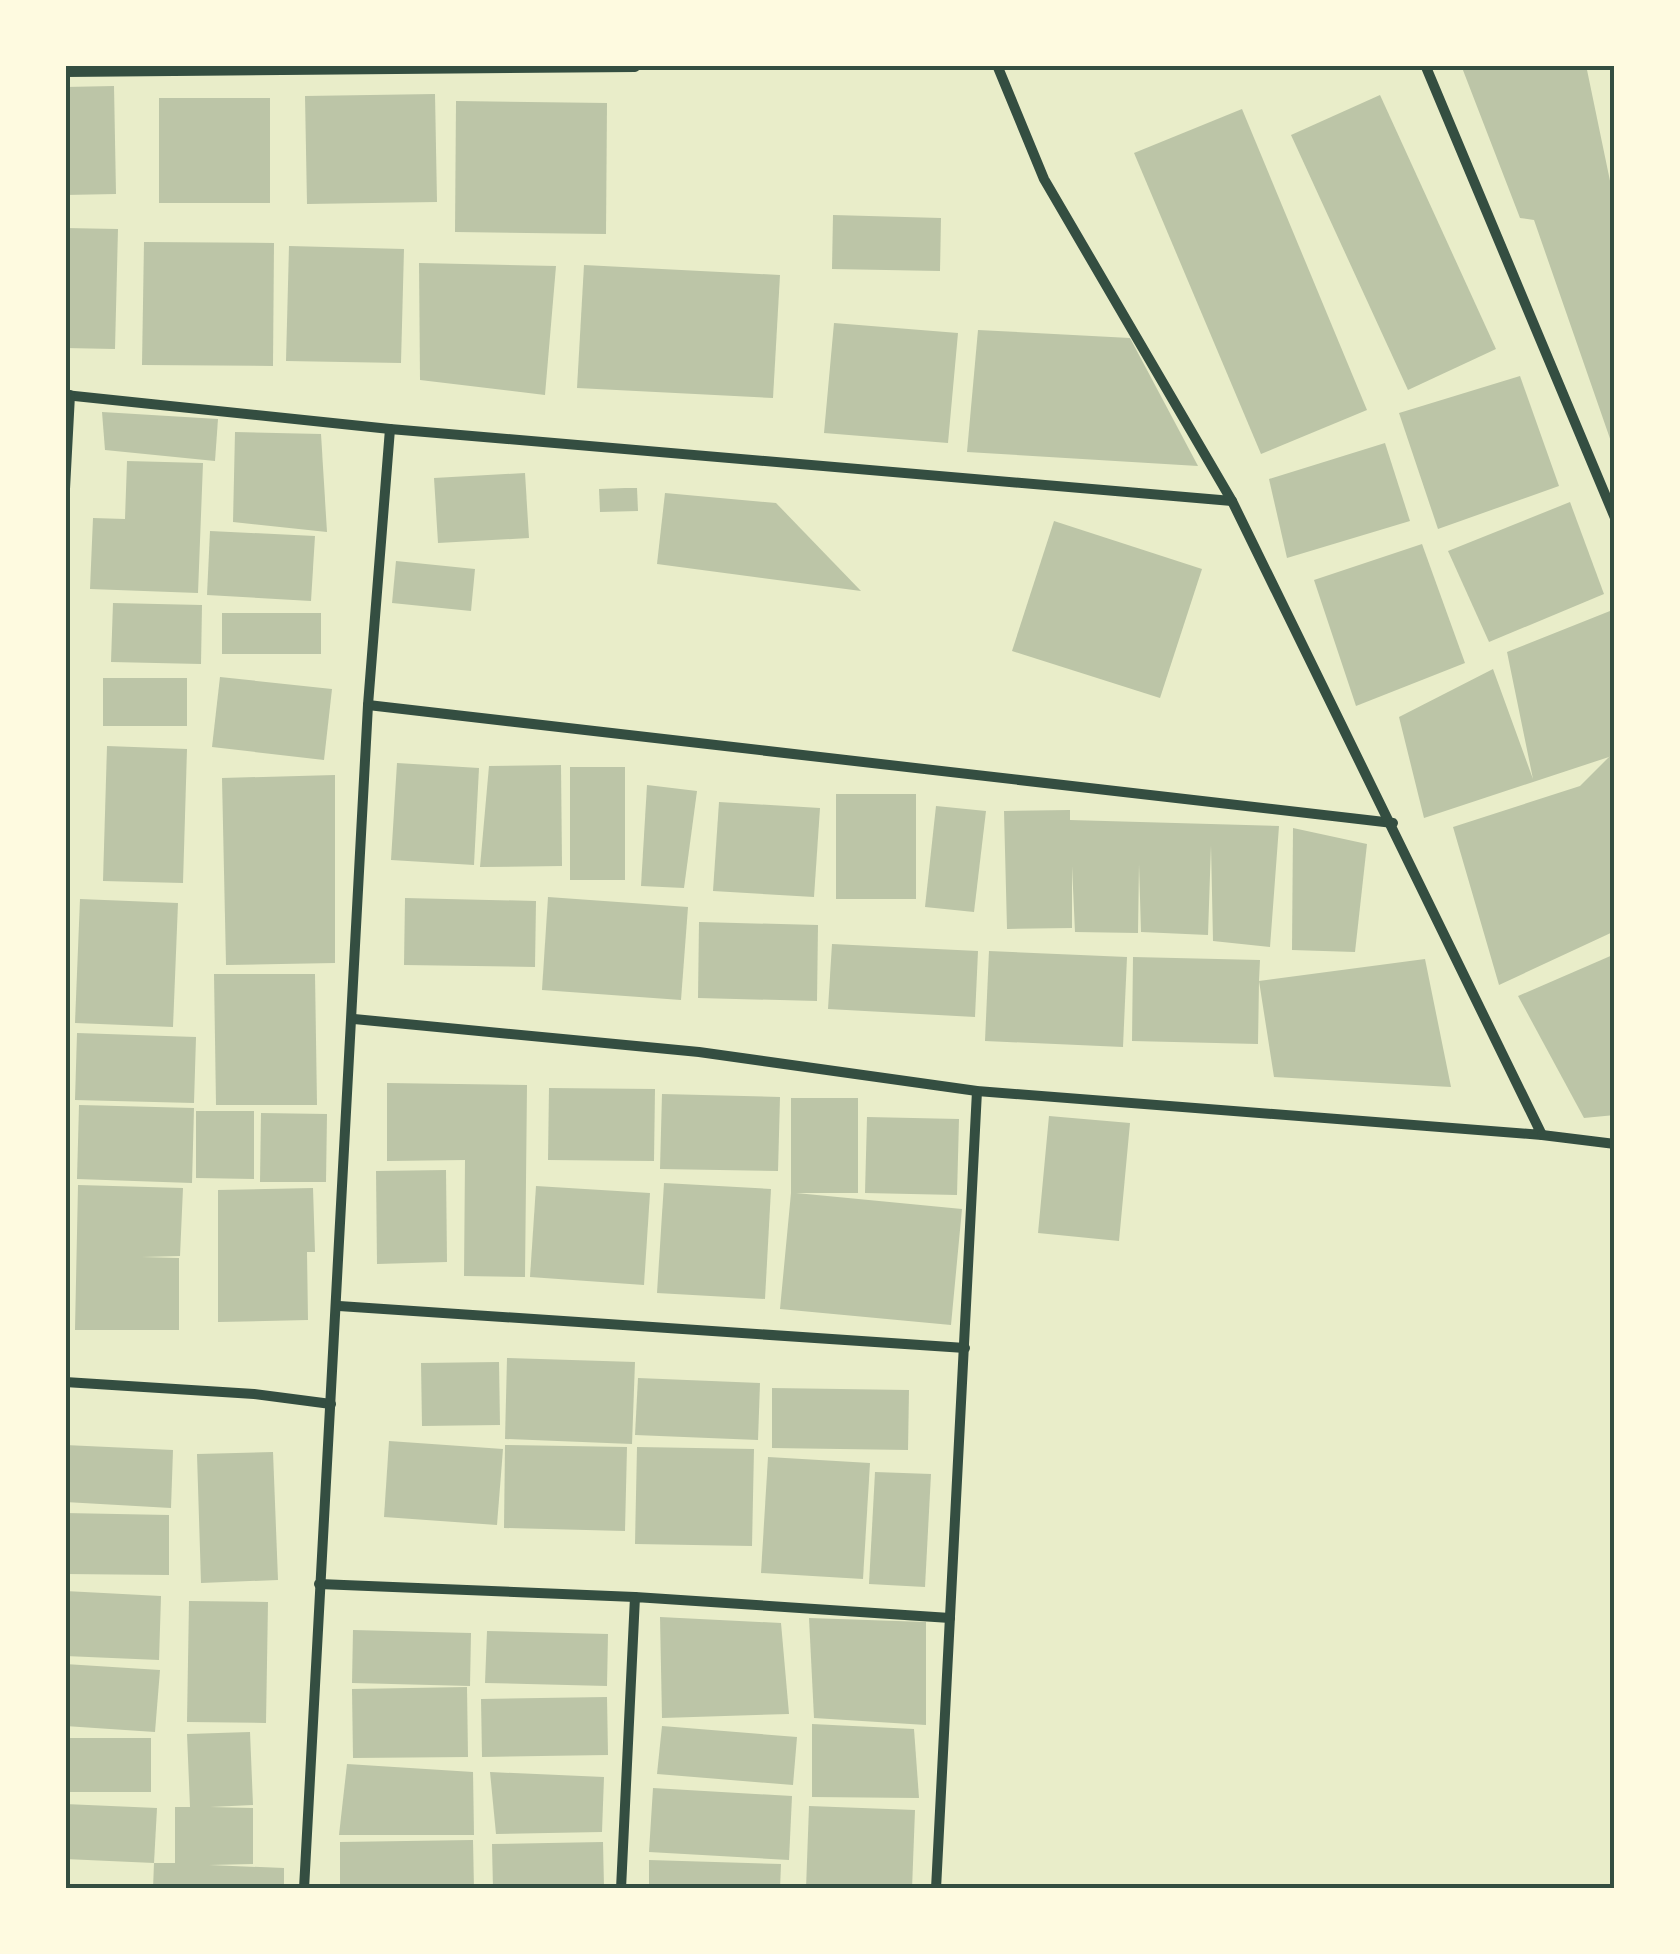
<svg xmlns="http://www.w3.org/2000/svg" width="1680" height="1954" font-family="'Asap Condensed',sans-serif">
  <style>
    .building { fill: #bcc5a7 }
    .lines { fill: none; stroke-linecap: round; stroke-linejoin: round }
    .minor { stroke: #344e41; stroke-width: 10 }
    .neatline { fill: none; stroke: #344e41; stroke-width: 4 }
  </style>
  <rect width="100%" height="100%" fill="#e9edc9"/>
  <g class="building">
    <path d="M1461,65H1586L1615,205V453L1534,220L1520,218Z"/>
    <path d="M114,86L116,194L65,195V87Z"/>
    <path d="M435,94L437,202L307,204L305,96Z"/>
    <path d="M1380,95L1496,349L1408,390L1291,135Z"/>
    <rect x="159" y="98" width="111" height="105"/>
    <path d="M456,101L607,103L606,234L455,232Z"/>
    <path d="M1242,109L1367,410L1261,454L1134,153Z"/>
    <path d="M833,215L941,218L940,271L832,269Z"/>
    <path d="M65,228L118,229L115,349L65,348Z"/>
    <path d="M144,242L274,243L273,366L142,365Z"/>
    <path d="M289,246L404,249L401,363L286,361Z"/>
    <path d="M419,263L556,266L545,395L420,380Z"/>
    <path d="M584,265L780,275L773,398L577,388Z"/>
    <path d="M834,323L958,333L948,443L824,433Z"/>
    <path d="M978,330L1130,338L1198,466L967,452Z"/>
    <path d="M1520,376L1559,486L1438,529L1399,413Z"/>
    <path d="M102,412L218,419L215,461L105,450Z"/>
    <path d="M235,432L321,434L327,532L233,522Z"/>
    <path d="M1385,443L1410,521L1287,558L1269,479Z"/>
    <path d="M127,461L203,463L198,593L90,589L93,518L125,519Z"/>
    <path d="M525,473L529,538L438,543L434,478Z"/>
    <path d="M625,488H637L638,511L600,512L599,489Z"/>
    <path d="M665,493L776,503L861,591L657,564Z"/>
    <path d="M1570,502L1604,594L1489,642L1448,551Z"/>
    <path d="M1054,521L1202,569L1160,698L1012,651Z"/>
    <path d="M210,531L315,536L311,601L207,595Z"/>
    <path d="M1422,544L1465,663L1356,706L1314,580Z"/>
    <path d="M396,561L475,569L471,611L392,603Z"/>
    <path d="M113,603L202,605L201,664L111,662Z"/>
    <path d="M1615,609V755L1424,818L1399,717L1493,669L1533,779L1507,652Z"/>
    <rect x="222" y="613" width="99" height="41"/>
    <path d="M220,677L332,689L324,760L212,747Z"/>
    <rect x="103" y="678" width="84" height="48"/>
    <path d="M107,746L187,749L183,883L103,881Z"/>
    <path d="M1610,756L1615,757V931L1499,985L1453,827L1580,786Z"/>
    <path d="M397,763L479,768L474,865L391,860Z"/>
    <path d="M561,765L562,866L480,867L489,766Z"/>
    <rect x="570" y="767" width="55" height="113"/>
    <path d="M335,775V963L226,965L222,778Z"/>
    <path d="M647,785L697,791L684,888L641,886Z"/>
    <rect x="836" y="794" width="80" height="105"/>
    <path d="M719,802L820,808L814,897L713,891Z"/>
    <path d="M936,806L986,811L974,912L925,907Z"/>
    <path d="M1070,810V820L1279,826L1270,947L1213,941L1211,845L1208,935L1141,932L1139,864L1138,933L1075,932L1072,866V928L1007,929L1004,811Z"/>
    <path d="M1293,828L1367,844L1355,952L1292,950Z"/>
    <path d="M548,897L688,907L681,1000L542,990Z"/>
    <path d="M405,898L536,901L535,967L404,965Z"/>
    <path d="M80,899L178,903L173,1027L75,1023Z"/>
    <path d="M699,922L818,925L817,1001L698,998Z"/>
    <path d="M832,944L978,951L975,1017L828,1009Z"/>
    <path d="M989,951L1127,957L1123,1047L985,1041Z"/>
    <path d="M1615,954V1115L1584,1118L1518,996Z"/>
    <path d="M1133,957L1260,960L1259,981L1425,959L1451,1087L1274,1077L1259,981L1258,1044L1132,1041Z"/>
    <path d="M214,974H315L317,1105H216Z"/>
    <path d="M77,1033L196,1037L194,1103L75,1100Z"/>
    <path d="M387,1083L527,1085L525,1277L464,1276L465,1160L387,1161Z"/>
    <path d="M549,1088L655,1089L654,1161L548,1160Z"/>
    <path d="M662,1094L780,1097L778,1171L660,1169Z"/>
    <path d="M791,1098H858V1193H796L962,1209L951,1325L780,1309L791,1193Z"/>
    <path d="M79,1105L194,1108L192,1183L77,1179Z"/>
    <path d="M196,1111H254V1179L196,1178Z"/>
    <path d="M261,1113L327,1114L326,1182H260Z"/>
    <path d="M1049,1116L1130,1123L1119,1241L1038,1233Z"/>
    <path d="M867,1117L959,1119L957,1195L865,1193Z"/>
    <path d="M446,1170L447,1262L377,1264L376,1171Z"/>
    <path d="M664,1183L771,1189L765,1299L657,1293Z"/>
    <path d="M78,1185L183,1188L180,1256L142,1257L179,1258V1330H75Z"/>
    <path d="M536,1186L650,1193L644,1285L530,1277Z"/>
    <path d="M313,1188L315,1252H307L308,1320L218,1322V1190Z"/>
    <path d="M507,1358L635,1362L632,1444L505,1439Z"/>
    <path d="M499,1362L500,1425L422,1426L421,1363Z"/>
    <path d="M638,1378L760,1383L758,1440L635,1435Z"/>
    <path d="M772,1388L909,1390L908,1450L772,1448Z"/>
    <path d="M389,1441L503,1449L497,1525L384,1517Z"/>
    <path d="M65,1445L173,1450L171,1508L65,1502Z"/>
    <path d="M505,1445L627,1447L625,1531L504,1528Z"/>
    <path d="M637,1447L754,1449L752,1546L635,1544Z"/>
    <path d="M273,1452L278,1580L201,1583L197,1454Z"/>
    <path d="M768,1457L870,1463L863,1579L761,1573Z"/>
    <path d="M875,1472L931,1474L925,1587L869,1584Z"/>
    <path d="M65,1513L169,1515V1575L65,1574Z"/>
    <path d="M65,1591L161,1596L159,1660L65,1656Z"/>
    <path d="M189,1601L268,1602L266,1723L187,1722Z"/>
    <path d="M660,1617L781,1623L789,1714L662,1718Z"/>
    <path d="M809,1618L926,1622V1725L814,1718Z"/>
    <path d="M353,1630L471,1633L470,1686L352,1683Z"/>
    <path d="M487,1631L608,1634L607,1686L485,1683Z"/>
    <path d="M65,1664L160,1670L155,1732L65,1726Z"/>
    <path d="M467,1687L468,1757L353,1758L352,1689Z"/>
    <path d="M607,1697L608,1755L482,1757L481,1699Z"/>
    <path d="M812,1724L914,1729L919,1798L812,1797Z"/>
    <path d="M662,1726L797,1737L793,1785L657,1774Z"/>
    <path d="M250,1732L253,1805L210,1807L253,1808V1864L209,1865L284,1868V1889H153L154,1863H175V1807H190L187,1734Z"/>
    <rect x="65" y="1738" width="86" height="54"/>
    <path d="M347,1764L473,1772L474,1835H339Z"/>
    <path d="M490,1772L604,1777L602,1832L496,1834Z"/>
    <path d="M653,1788L792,1796L789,1860L649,1852Z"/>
    <path d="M65,1804L157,1808L154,1863L65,1859Z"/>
    <path d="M809,1806L915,1810L912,1889H806Z"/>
    <path d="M473,1840L474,1889H340V1842Z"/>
    <path d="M603,1842L604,1887L493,1889L492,1844Z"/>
    <path d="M649,1860L781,1864L780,1889H649Z"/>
  </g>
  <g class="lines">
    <g class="minor">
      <path d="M1426,67L1615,518"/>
      <path d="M65,72L635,67"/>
      <path d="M65,395L390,429L1232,501"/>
      <path d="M65,489L70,395"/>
      <path d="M368,705L1393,823"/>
      <path d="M354,1019L699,1052L977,1091L1542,1135L1232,501L1044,179L997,65"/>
      <path d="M1542,1135L1615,1144"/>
      <path d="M339,1306L965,1348"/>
      <path d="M65,1382L254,1394L331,1404"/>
      <path d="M319,1584L635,1597"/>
      <path d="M304,1889L368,705L390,429"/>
      <path d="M621,1889L635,1597L950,1618"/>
      <path d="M936,1889L977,1091"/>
    </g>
  </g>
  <rect width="1680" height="1954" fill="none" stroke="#fefae0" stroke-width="135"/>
  <rect x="68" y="68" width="1544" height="1818" class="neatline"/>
</svg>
